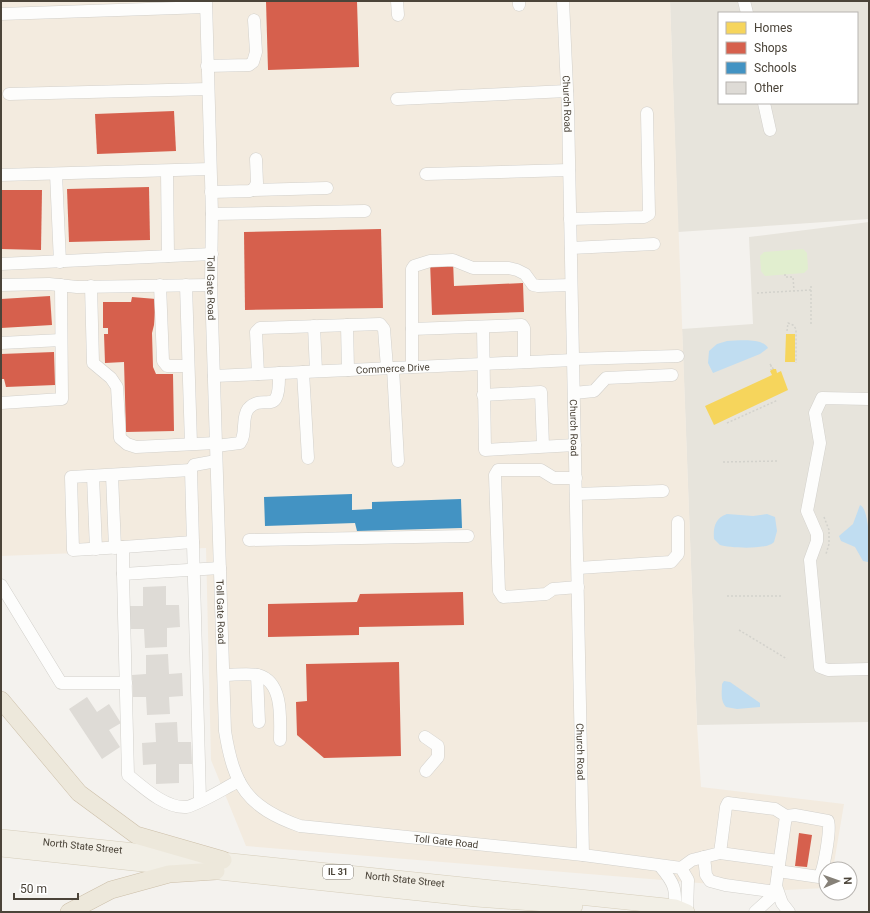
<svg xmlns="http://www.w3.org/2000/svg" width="870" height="913" font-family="Roboto,sans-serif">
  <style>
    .residential { fill: #e7e4dc; fill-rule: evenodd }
    .commercial { fill: #f3ebdf }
    .green { fill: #e1eecf }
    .water { fill: #c0ddf1 }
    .homes { fill: #f6d55c }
    .shops { fill: #d6604d }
    .schools { fill: #4393c3 }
    .building { fill: #dedbd6 }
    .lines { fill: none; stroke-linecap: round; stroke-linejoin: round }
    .minor-casing { stroke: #d2d0cb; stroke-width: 13 }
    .major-casing { stroke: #d6cebb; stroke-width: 16 }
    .highway-casing { stroke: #ccbfa9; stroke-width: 18 }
    .path { stroke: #d3d2cc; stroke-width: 1.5; stroke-dasharray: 2 2; stroke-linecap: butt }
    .minor { stroke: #fdfdfc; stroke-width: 12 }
    .major { stroke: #f2efe6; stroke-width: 15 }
    .highway { stroke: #ede8db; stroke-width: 17 }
    .labels { text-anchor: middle; stroke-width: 4; stroke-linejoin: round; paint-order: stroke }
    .shield { fill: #fff; stroke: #817c74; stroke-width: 1 }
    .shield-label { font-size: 9px; font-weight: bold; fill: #4b4439 }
    .street-label { font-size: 10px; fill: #4b4439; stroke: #fff }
  </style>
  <rect width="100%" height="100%" fill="#f4f2ee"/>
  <g class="residential">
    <path d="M670,1H869V219L678,232ZM719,13H857V103H719Z"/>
    <path d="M869,222V722L697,725L682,329L753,324L749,237Z"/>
  </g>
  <path class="commercial" d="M1,1H670L697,725L701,787L844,804L833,869H826V888L785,890L246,846L211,760L206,548L1,556Z"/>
  <path class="green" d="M803,249L807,253L808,269L804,273L765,276L761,271L760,256L764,252Z"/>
  <g class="water">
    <path d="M727,341C737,341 762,337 768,348L760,354L713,373L708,363L709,351L717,344Z"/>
    <path d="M860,505C870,509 870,553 868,562L863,561L855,547L841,541L839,536L853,524Z"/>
    <path d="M727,514L753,516L767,514L775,517L777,531L774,542C768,550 729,548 720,545L714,539C713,528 715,518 727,514Z"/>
    <path d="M724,681L730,682L760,703V707L737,709L726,707C720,701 722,691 722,684Z"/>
  </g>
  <g class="homes">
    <path d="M786,334H795V362H785Z"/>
    <path d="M773,369H776L777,373L781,371L788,390L714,425L705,406L772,375L770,371Z"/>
  </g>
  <g class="shops">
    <path d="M266,1H357L359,67L268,70Z"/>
    <path d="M174,111L176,151L97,154L95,114Z"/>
    <path d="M149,187L150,240L69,242L67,189Z"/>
    <path d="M1,190H42L41,250L1,249Z"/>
    <path d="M381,229L383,308L245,310L244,232Z"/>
    <path d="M453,260L454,286L523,283L524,312L432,315L430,261Z"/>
    <path d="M50,296L52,325L1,328V299Z"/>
    <path d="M132,297L156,299L154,325L152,333L153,367L156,374H173L174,431L126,432L124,362L105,363L104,334H108V328H103V302H131Z"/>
    <path d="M54,352L55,385L6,387L4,379H1V354Z"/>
    <path d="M463,592L464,625L359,627V635L268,637V604L357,602L360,594Z"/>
    <path d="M399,662L401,756L324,758L297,735L296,702L307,701L306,664Z"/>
    <path d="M799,833L812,835L807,867L795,866Z"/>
  </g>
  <path class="schools" d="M352,494V510L372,509V502L461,499L462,528L357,531L355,523L265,526L264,497Z"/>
  <g class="building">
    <path d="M166,586V605H179L180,627L167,628V647L145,648L144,629H130L129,606H143V587Z"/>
    <path d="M168,654L169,674L182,673L183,696L169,697L170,714L147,715L146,697H133L132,675L146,674V655Z"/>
    <path d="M87,697L97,712L109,704L121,723L109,730L120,747L102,759L69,709Z"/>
    <path d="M177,722L178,742H191L192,764H179V783L156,784V764L143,765L142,743L156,742L155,723Z"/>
  </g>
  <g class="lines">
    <defs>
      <g id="minor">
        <path id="s1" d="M206,1L212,214L211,285L225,731C234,786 247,807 300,826L583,855L681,868L688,880L687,912"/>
        <path d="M397,1L398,15"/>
        <path d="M519,1V5"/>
        <path id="s2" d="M563,1L568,110L583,855"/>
        <path d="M744,1L747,13"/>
        <path d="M1,14L206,7"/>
        <path d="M207,66L249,65L253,62L256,52L254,20"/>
        <path d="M9,94L208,89"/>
        <path d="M397,99L567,91"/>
        <path d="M764,103L770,130"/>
        <path d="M167,171L168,256"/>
        <path d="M56,174L60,262"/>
        <path d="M426,174L569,170"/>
        <path d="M1,175L210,169"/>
        <path d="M252,190L327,188"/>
        <path d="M211,192L250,191L254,189L257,183L256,159"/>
        <path d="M212,214L365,211"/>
        <path d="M570,219L644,217L649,214L647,113"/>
        <path d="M571,248L654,244"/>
        <path d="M1,264L212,254"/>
        <path d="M1,285L49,284L77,287L211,285"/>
        <path d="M160,285L163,361L167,366H188"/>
        <path d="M186,285L191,444"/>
        <path d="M91,286L93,363L111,378L117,387L120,438L127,444L136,447L216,443"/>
        <path d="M347,325L348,370"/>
        <path d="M314,326L316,371"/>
        <path d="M483,327L485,450L575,445"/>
        <path d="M412,329L522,325L524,328V362"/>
        <path d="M1,343L61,340"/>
        <path d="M573,359L678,356"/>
        <path d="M412,367V269L414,266L430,261L453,260L473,268H509L517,270L525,274L533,285L538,286L571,285"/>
        <path d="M393,368L398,461"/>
        <path d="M303,372L308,458"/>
        <path d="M258,374L256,332L260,328L380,324L384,329L387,368"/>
        <path id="s3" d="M214,376L573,360"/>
        <path d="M574,393L594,391L606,378L672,375"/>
        <path d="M483,395L541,392L543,446"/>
        <path d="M869,399L822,398L815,413L820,443L807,511L817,534V541L810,560L820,667L828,670L869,669"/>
        <path d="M1,403L62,399L61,285"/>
        <path d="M216,446L240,443C247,434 241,419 248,409C264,391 280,421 279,373"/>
        <path d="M112,475L115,548"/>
        <path d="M93,476L96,549"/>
        <path d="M576,478H554L541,470H498L495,475L499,591L503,597L546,594L553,589L578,587"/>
        <path d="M576,494L663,491"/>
        <path d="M249,540L468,536"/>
        <path d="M123,547L193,542"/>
        <path d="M220,568L123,574L128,775C144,788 165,808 186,807C196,806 228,786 239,781"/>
        <path d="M578,568L671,562L678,554V522"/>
        <path d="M123,574V547L73,550L71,477L191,470"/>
        <path d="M1,585L61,683H126"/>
        <path d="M224,675C234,675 248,673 258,675C284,682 280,720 280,740"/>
        <path d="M257,675L259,722"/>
        <path d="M425,737L438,746V757L426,771"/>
        <path d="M200,800L191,470L194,465L216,461"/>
        <path d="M720,853L779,861"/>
        <path d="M704,857L706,875L710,881L725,885L777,892"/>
        <path d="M660,866C675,884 676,888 675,912"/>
        <path d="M681,868L692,860L720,853L726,807L728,803L775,809L786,816L776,886L782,903L789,912"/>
        <path d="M778,871L819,877C824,870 831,829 828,821L795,815L786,816"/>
        <path d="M755,912L777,892"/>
      </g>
      <g id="major">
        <path id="s4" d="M1,837L675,907L687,912"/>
        <path d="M1,849L476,899L575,906"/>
      </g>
      <g id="highway">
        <path d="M1,700L79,793L136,835L223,860"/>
        <path d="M69,912L111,890L169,874L216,871"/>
      </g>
    </defs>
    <use href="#minor" class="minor-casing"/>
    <use href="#major" class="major-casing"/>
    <use href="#highway" class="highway-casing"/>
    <g class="path">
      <path d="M785,274V277H793L794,291"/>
      <path d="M811,286V324"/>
      <path d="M757,293L811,290"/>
      <path d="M787,331L788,323L793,325L796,329V363"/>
      <path d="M770,364L774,370"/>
      <path d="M771,365V370"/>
      <path d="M727,423L778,400"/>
      <path d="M723,462L779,461"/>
      <path d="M824,517L829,530V544L826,554"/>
      <path d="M727,596H782"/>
      <path d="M739,630L787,659"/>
    </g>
    <use href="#minor" class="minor"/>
    <use href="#major" class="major"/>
    <use href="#highway" class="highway"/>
  </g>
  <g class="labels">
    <rect class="shield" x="323" y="865" width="30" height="14" rx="3"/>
    <g class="shield-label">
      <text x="338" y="875">IL 31</text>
    </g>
    <g class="street-label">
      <text dy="4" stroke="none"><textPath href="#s2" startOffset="103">Church Road</textPath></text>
      <text dy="4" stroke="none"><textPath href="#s1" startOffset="287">Toll Gate Road</textPath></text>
      <text dy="4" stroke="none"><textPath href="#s3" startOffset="179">Commerce Drive</textPath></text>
      <text dy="4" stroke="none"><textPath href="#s2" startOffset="427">Church Road</textPath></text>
      <text dy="4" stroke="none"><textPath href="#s1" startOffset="611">Toll Gate Road</textPath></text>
      <text dy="4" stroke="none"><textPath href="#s2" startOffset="751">Church Road</textPath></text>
      <text dy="4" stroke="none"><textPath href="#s1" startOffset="1007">Toll Gate Road</textPath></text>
      <text dy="4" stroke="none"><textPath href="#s4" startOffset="82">North State Street</textPath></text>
      <text dy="4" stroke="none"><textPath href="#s4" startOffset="406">North State Street</textPath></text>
    </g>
  </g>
  <rect width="870" height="913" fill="none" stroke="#4b4439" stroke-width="4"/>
  <rect x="718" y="12" width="140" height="92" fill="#ffffff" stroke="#b7b4b0"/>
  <rect x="726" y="22" width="20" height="12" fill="#f6d55c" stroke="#b7b4b0"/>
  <text x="754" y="32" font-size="12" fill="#4b4439">Homes</text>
  <rect x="726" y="42" width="20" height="12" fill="#d6604d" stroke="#b7b4b0"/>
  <text x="754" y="52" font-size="12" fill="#4b4439">Shops</text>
  <rect x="726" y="62" width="20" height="12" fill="#4393c3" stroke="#b7b4b0"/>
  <text x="754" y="72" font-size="12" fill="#4b4439">Schools</text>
  <rect x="726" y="82" width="20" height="12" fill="#dedbd6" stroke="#b7b4b0"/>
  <text x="754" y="92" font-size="12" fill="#4b4439">Other</text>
  <g transform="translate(838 881) rotate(88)"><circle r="19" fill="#ffffff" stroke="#b7b4b0"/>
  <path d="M0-3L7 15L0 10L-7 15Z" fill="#868178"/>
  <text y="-6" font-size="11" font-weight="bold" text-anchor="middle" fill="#4b4439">N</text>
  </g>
  <path d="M14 893v6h64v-6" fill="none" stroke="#4b4439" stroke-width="2"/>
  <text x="20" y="893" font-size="12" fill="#4b4439" stroke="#ffffff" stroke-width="3" paint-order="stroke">50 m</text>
</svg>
